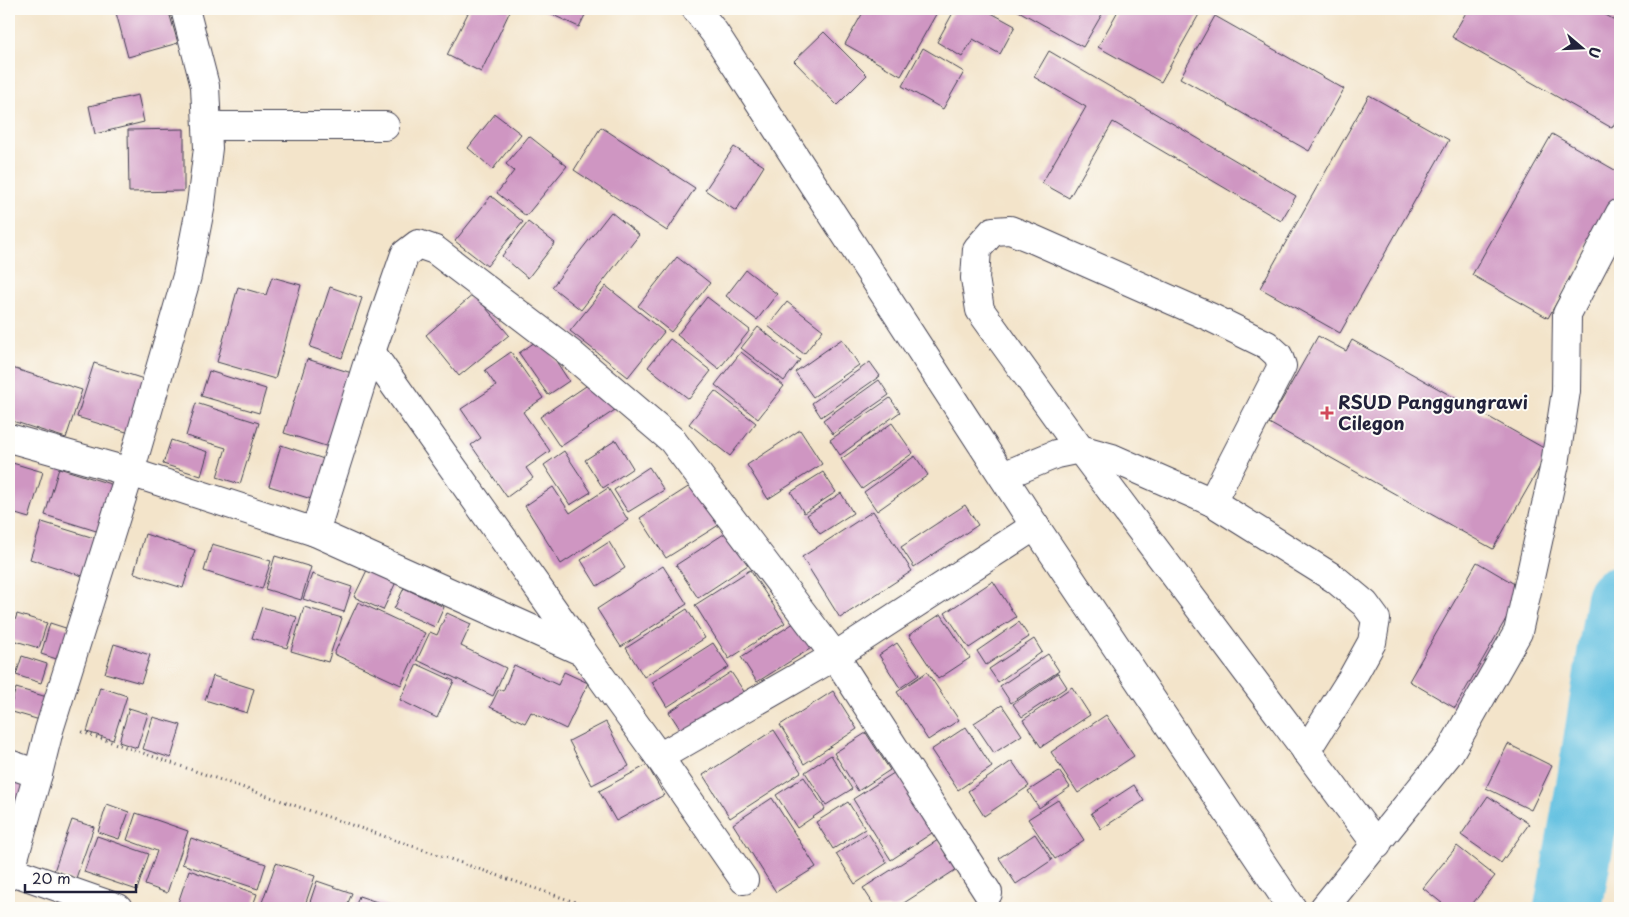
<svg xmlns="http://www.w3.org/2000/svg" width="1629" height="917" font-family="'Playpen Sans',sans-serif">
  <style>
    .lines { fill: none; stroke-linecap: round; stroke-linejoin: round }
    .river { stroke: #63c1e1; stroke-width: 68 }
    .building { fill: #cf96c2 }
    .minor-casing { stroke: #413f50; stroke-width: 30 }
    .path { stroke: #413f50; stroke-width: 3; stroke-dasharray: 1 4; stroke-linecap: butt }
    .minor { stroke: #fff; stroke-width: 28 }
    .poi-dot { fill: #d1495b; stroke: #fdfcf7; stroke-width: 2 }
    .labels { text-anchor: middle; stroke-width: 4; stroke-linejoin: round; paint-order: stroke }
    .poi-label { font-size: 18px; font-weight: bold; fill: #22223b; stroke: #fdfcf7; text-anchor: start }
  </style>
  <rect width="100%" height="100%" fill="#fdfcf7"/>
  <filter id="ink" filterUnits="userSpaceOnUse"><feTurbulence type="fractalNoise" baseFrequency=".02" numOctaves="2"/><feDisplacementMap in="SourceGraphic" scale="10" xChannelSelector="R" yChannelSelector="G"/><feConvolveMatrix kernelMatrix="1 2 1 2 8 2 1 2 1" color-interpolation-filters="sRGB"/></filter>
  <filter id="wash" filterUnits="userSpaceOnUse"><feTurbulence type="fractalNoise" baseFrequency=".0096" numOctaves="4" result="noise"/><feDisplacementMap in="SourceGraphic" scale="20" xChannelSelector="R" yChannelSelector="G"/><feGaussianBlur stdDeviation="1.12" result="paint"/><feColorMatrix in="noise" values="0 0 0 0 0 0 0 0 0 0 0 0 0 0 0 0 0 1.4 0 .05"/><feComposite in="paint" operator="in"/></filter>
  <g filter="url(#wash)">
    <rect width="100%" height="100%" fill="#f3e4ca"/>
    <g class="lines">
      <path class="river" d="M1568,908L1590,786L1620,599"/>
    </g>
    <g id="blocks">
      <g class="building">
        <path d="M115,9H168L178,43L128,57Z"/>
        <path d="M470,9H511L481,72L447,55Z"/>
        <path d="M540,9H588L579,27Z"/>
        <path d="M865,9H939L901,76L845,44Z"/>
        <path d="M955,9H984L1015,26L1000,54L973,39L962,57L937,42Z"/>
        <path d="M1015,9H1105L1083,47Z"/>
        <path d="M1119,9H1202L1161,82L1098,47Z"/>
        <path d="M1468,9H1595L1620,23V113L1612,128L1452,37Z"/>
        <path d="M1215,16L1344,89L1309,151L1180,78Z"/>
        <path d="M824,32L867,75L837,105L794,61Z"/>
        <path d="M923,48L964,72L943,109L902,86Z"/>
        <path d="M1049,51L1296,196L1281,221L1113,122L1069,198L1042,183L1086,107L1034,77Z"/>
        <path d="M138,95L144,122L95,134L89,106Z"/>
        <path d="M1369,95L1449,140L1340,333L1260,288Z"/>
        <path d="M495,114L521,134L493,169L468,148Z"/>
        <path d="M601,127L695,188L667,231L574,170Z"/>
        <path d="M184,129V191L129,192L128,130Z"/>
        <path d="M1552,134L1620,173V190L1548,318L1472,275Z"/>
        <path d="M529,136L567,166L526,216L497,193L514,171L506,164Z"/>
        <path d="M734,147L764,166L736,211L705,190Z"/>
        <path d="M491,196L523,222L487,266L455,241Z"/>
        <path d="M611,212L639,235L581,310L552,287Z"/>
        <path d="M528,222L555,243L528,278L502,256Z"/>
        <path d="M677,257L710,283L671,332L638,306Z"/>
        <path d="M746,270L777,294L757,320L726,296Z"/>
        <path d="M272,277L301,285L275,379L217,362L238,287L266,295Z"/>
        <path d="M606,286L664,332L628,377L570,331Z"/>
        <path d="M330,287L362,298L342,358L310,347Z"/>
        <path d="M474,294L509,335L459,376L426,335Z"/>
        <path d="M707,297L750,330L719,369L677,335Z"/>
        <path d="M787,302L823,330L804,354L768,326Z"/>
        <path d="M758,327L800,360L784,381L741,348Z"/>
        <path d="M1318,336L1346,351L1352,340L1549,451L1493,549L1269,423Z"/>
        <path d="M541,338L569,381L548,395L519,353Z"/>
        <path d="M670,339L711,371L689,399L648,367Z"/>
        <path d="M842,339L859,365L813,397L795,372Z"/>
        <path d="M511,352L543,398L523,412L550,451L526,468L533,478L507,497L471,445L481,438L461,409L496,386L485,370Z"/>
        <path d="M741,352L784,386L758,419L715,385Z"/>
        <path d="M307,359L355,374L332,448L284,433Z"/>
        <path d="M870,362L880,376L821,417L812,403Z"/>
        <path d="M94,363L150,381L133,434L77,417Z"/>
        <path d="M9,367L82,390L66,438L9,420Z"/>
        <path d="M209,371L266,389L259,413L201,396Z"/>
        <path d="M595,380L615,410L560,447L540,417Z"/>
        <path d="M879,380L889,395L833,434L823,420Z"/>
        <path d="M715,391L756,423L730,456L689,424Z"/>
        <path d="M890,398L900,412L840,455L830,440Z"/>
        <path d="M196,403L259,423L240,484L217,477L226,448L186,436Z"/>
        <path d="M892,423L913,453L862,489L841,459Z"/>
        <path d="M800,430L822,464L768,499L747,465Z"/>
        <path d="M171,440L208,452L201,476L163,464Z"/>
        <path d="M616,440L633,468L603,488L585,460Z"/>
        <path d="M281,445L330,461L318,501L269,486Z"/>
        <path d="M564,451L591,492L570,505L544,465Z"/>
        <path d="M915,456L928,475L877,511L864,492Z"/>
        <path d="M9,462L43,472L29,518L9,512Z"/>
        <path d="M649,467L664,490L628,512L614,490Z"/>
        <path d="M59,468L120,487L106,534L45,515Z"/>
        <path d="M823,472L836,492L804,513L791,492Z"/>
        <path d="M696,482L722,523L666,558L640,518Z"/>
        <path d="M553,487L570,513L608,488L628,520L561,564L525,506Z"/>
        <path d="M841,493L853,513L820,534L807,515Z"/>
        <path d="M965,505L978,525L914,567L901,547Z"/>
        <path d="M873,511L912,571L840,618L802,557Z"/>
        <path d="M42,522L104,541L92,579L30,559Z"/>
        <path d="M727,532L748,565L698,598L676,565Z"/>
        <path d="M145,534L195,550L183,588L134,573Z"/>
        <path d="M609,542L625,568L597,586L581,560Z"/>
        <path d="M212,544L271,561L262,589L204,571Z"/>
        <path d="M275,556L311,567L301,600L265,589Z"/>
        <path d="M1477,562L1523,589L1455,708L1409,681Z"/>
        <path d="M663,566L687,604L621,647L597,609Z"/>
        <path d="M368,568L396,582L383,610L354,597Z"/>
        <path d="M750,570L785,623L729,659L695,605Z"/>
        <path d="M312,574L352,587L344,612L303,599Z"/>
        <path d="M993,581L1016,617L969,648L945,613Z"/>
        <path d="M404,588L444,607L435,627L394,609Z"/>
        <path d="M358,602L425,633L401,685L334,654Z"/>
        <path d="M262,607L297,617L287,648L252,638Z"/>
        <path d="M304,607L342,618L328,662L291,651Z"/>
        <path d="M687,609L705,638L644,677L626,648Z"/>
        <path d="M447,613L471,624L461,646L506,668L493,696L417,660L430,632L437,635Z"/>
        <path d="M17,614L47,623L39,648L9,639Z"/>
        <path d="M941,614L970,658L938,679L909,635Z"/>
        <path d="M797,621L813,647L757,682L741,657Z"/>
        <path d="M1019,622L1029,637L986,665L977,651Z"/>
        <path d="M50,623L78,632L69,663L41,654Z"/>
        <path d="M1034,639L1042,652L998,682L989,669Z"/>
        <path d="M713,643L729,667L667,707L652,682Z"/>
        <path d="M897,643L919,675L900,688L879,655Z"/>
        <path d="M114,644L150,655L141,683L105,673Z"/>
        <path d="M1048,654L1059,671L1011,703L1000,686Z"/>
        <path d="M22,656L47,664L41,683L16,675Z"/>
        <path d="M417,664L454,681L437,718L400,700Z"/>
        <path d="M514,665L558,685L564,672L588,683L566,729L531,712L525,723L490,707L499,689L503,691Z"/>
        <path d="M731,672L747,696L684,735L669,712Z"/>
        <path d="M927,672L959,720L928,740L897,692Z"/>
        <path d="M1058,673L1067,687L1022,717L1013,704Z"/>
        <path d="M213,676L254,689L247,713L205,700Z"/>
        <path d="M100,687L127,696L113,740L87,732Z"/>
        <path d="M1072,687L1090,715L1041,747L1023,720Z"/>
        <path d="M16,688L47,697L40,720L9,711Z"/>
        <path d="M833,691L857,729L804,764L780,725Z"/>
        <path d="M1002,705L1022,735L994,753L974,723Z"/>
        <path d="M129,708L148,714L137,748L119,742Z"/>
        <path d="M1106,715L1134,756L1078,793L1051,752Z"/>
        <path d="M153,717L181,725L171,758L143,749Z"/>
        <path d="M606,722L629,766L592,785L569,741Z"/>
        <path d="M966,727L992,767L958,790L931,750Z"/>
        <path d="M774,730L801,772L730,818L703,775Z"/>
        <path d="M866,733L890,770L858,791L834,753Z"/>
        <path d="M1508,744L1552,766L1531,810L1486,788Z"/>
        <path d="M831,755L852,789L826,805L805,772Z"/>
        <path d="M1012,761L1029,786L984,816L968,791Z"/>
        <path d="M647,765L664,795L616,821L599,791Z"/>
        <path d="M897,771L935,831L891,860L853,799Z"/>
        <path d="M1059,771L1070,787L1039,808L1028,791Z"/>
        <path d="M13,773L33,780L17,828L9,826V785Z"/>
        <path d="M804,777L825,809L797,828L776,795Z"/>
        <path d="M1134,785L1144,801L1101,829L1091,813Z"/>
        <path d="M1488,796L1529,824L1501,863L1461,835Z"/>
        <path d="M772,798L816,867L776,892L733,824Z"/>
        <path d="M1058,800L1084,840L1055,859L1028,819Z"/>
        <path d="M848,802L865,829L833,849L816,822Z"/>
        <path d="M107,804L129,812L119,839L98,832Z"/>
        <path d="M136,813L188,831L167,893L145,885L157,851L127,840Z"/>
        <path d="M72,820L94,827L75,881L53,874Z"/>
        <path d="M868,833L887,863L855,884L836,854Z"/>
        <path d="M1035,834L1052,860L1016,884L999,858Z"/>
        <path d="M97,836L149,854L137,890L84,872Z"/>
        <path d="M191,838L266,864L258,889L182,864Z"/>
        <path d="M938,840L957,869L896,908H876L863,888Z"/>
        <path d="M1457,846L1495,876L1469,908H1448L1423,888Z"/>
        <path d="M276,863L315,876L304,908H260Z"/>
        <path d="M189,870L257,894L252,908H183L177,906Z"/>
        <path d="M317,881L352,893L346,908H318L309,905Z"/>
        <path d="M359,896L395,908H355Z"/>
      </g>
    </g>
  </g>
  <g filter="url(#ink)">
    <use href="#blocks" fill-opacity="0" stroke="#413f50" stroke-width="1"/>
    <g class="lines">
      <defs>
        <g id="minor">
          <path d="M696,9L714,32L1035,526L1292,908"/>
          <path d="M208,126H385"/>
          <path d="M371,352L582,650"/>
          <path d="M9,438L130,472L315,532L583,652L659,757L744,880"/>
          <path d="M1003,476L1056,454L1080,449L1112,458L1212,502L1335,579L1365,604L1376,619L1372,642L1352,678L1306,751"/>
          <path d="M1212,502L1282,366L1278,355L1267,345L1210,317L1033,239L1010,230L993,231L977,249L975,278L980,310L1080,449L1377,845"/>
          <path d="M315,532L371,352L405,254L418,244L435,250L570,353L672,440L835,656L988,893"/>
          <path d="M659,757L835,656L1035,526"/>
          <path d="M9,764L38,774"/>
          <path d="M9,870L118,908"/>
          <path d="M9,876L38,774L49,730L130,472L187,276L201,204L208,148L205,86L185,9"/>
          <path d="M1324,908L1450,752L1518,632L1555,464L1566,391L1567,314L1620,213"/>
        </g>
      </defs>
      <use href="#minor" class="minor-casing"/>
      <path class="path" d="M82,732L592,908"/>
      <use href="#minor" class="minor"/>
    </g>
  </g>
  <path class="poi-dot" d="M1324.5 405.5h5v5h5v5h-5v5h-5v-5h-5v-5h5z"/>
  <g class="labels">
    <g class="poi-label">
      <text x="1338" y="409">RSUD Panggungrawi<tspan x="1338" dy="21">Cilegon</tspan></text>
    </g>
  </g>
  <rect width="1629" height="917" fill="none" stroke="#fdfcf7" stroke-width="30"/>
  <g transform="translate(1582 48) rotate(109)" stroke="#fdfcf7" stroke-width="4" paint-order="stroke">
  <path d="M0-4L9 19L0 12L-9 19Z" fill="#22223b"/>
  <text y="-8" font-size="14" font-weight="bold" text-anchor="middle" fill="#22223b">U</text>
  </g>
  <path d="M25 884v8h111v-8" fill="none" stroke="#22223b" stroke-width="2.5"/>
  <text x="32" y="884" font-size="15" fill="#22223b" stroke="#fdfcf7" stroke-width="4" paint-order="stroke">20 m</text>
</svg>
